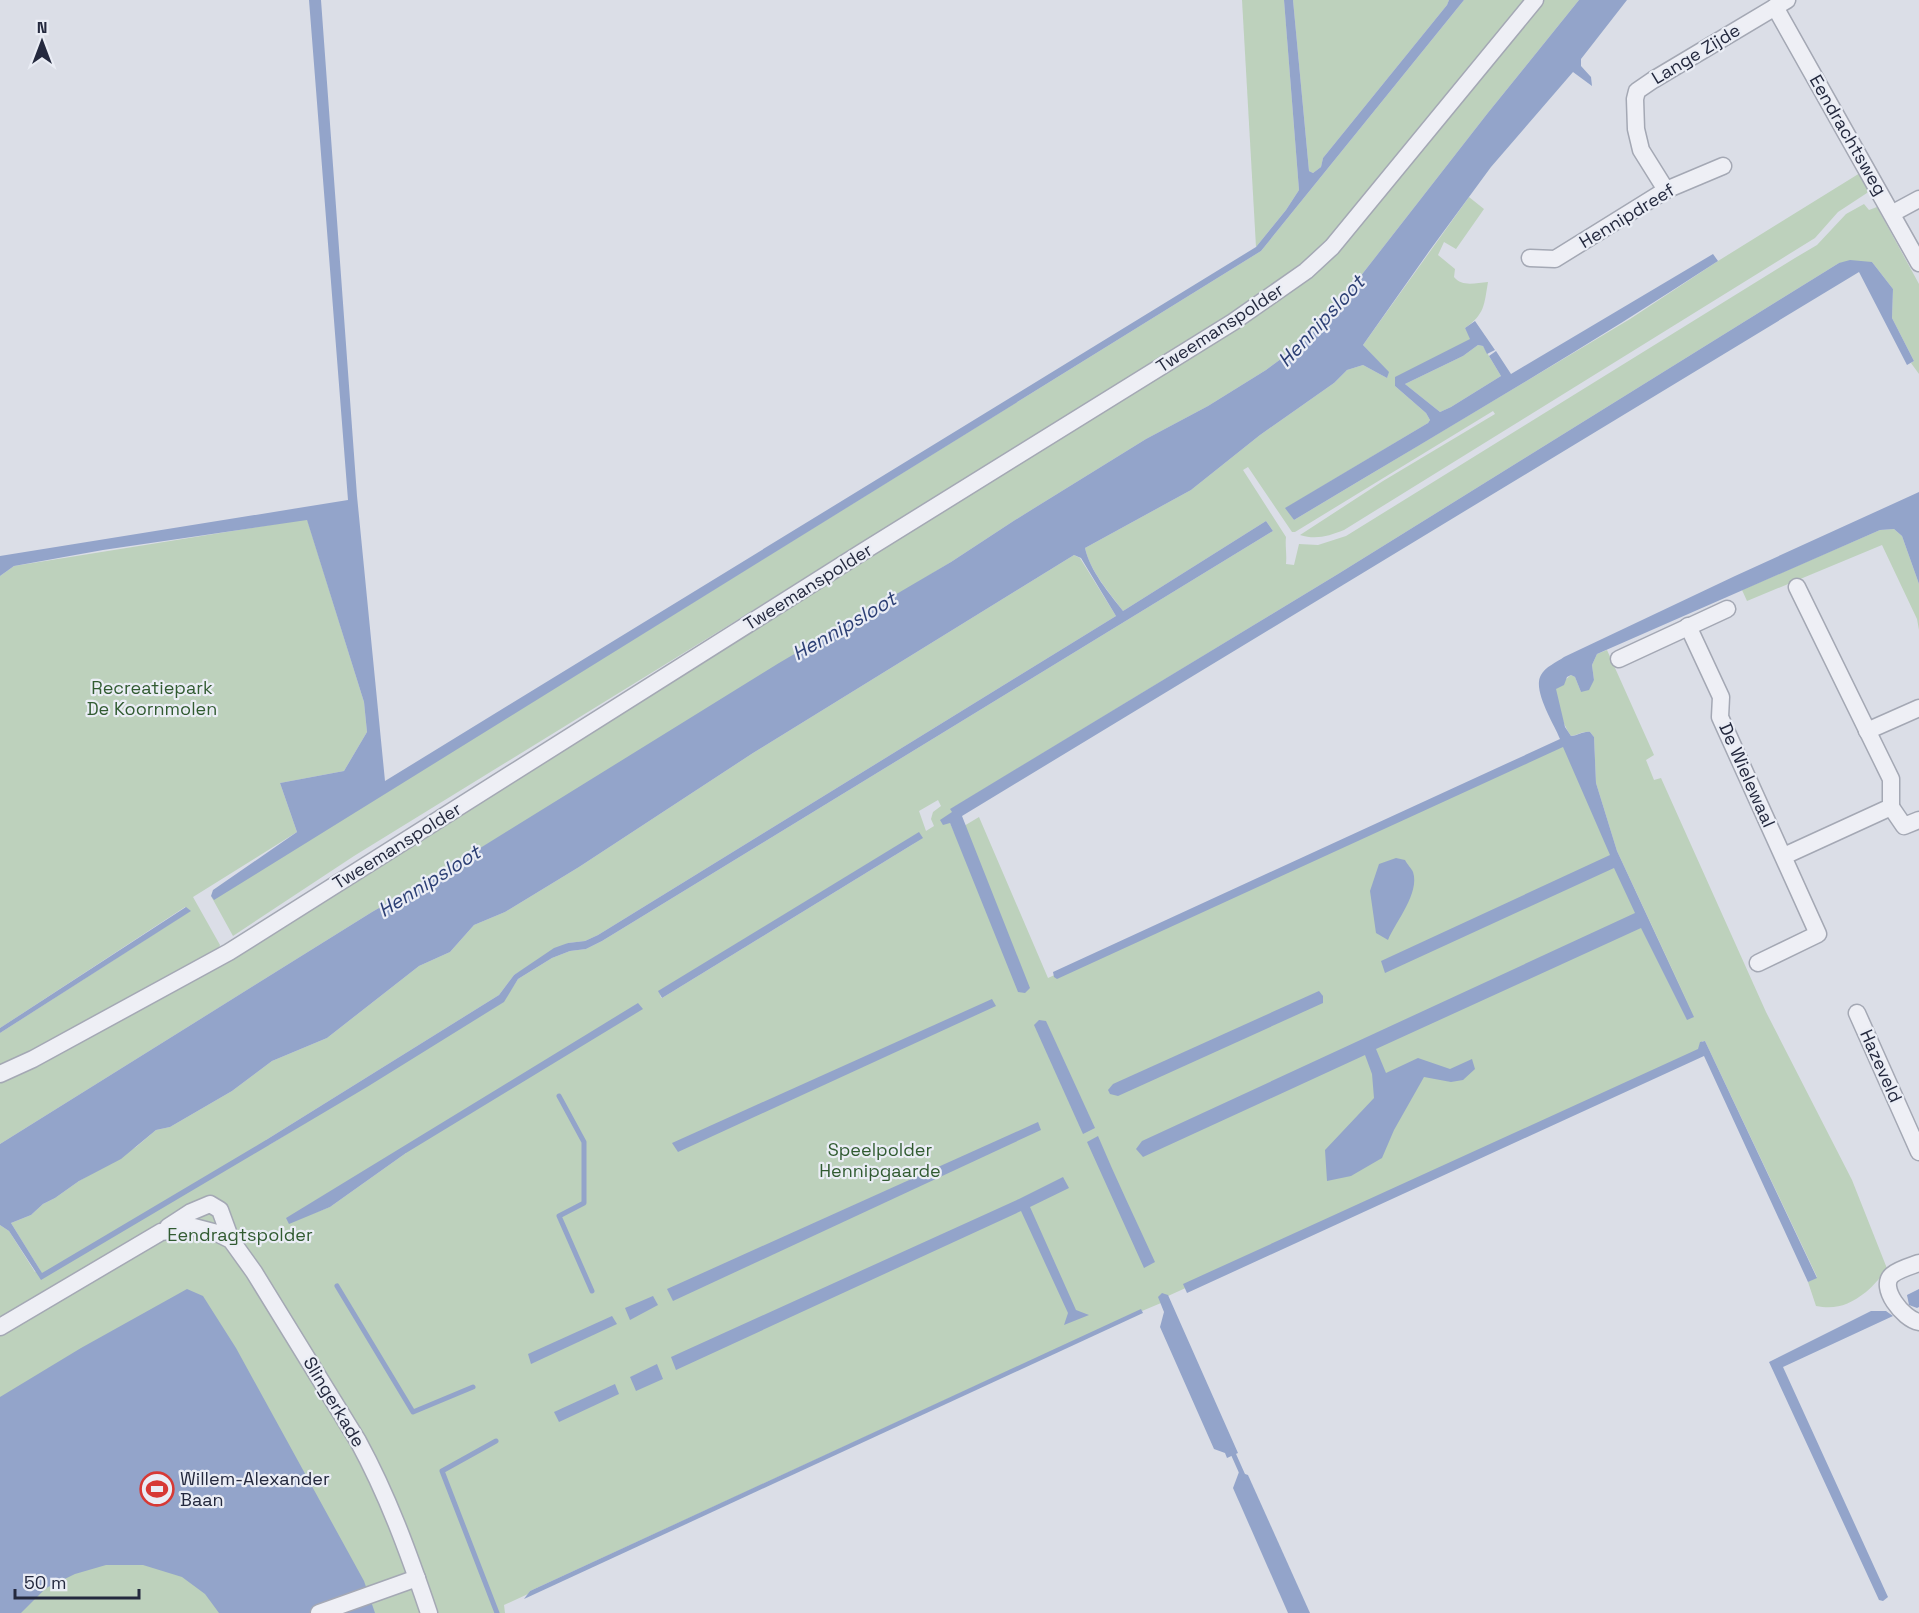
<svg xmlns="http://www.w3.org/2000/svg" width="1919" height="1613" font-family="'Space Grotesk',sans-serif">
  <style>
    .green { fill: #bdd1bc; fill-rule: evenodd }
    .water { fill: #93a4ca; fill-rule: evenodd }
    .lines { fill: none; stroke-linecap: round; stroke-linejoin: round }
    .stream { stroke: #93a4ca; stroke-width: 5 }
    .minor-casing { stroke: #a4a8b4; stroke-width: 19 }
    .minor { stroke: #eeeff5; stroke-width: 16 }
    .labels { text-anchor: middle; stroke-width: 4.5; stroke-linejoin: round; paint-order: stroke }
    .street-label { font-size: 18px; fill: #24293e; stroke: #eaedf5 }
    .park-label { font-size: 18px; fill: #315b31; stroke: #eaedf5 }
    .poi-label { font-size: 18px; fill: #24293e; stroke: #eaedf5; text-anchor: start }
    .water-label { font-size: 20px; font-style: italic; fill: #2c3f74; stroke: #eaedf5 }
  </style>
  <rect width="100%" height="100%" fill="#dbdee7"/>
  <g class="green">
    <path d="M1242,0H1284L1299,190L1286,210L1256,247Z"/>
    <path d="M1293,0H1449L1447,5L1323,158L1321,167L1313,173L1309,171Z"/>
    <path d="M1464,0H1527L1324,245L1275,286L1044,431L354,856L233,936L211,896L214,899L1261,251Z"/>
    <path d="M1544,0H1579L1487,114L1349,291L1304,342L1266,370L1208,406L1146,439L1015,520L951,562L443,871L372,912L0,1144V1081L361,870L1177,366L1376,207Z"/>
    <path d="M1860,173L1870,191L1838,212L1815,238L1344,530C1329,536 1316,540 1300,535L1383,481L1495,414L1493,411L1295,532H1292L1248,467L1243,470L1286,537C1285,546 1287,554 1286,564L1294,565L1299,544L1318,545L1346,536L1795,258L1817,245L1846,214L1864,204L1869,210L1877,207L1919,284V374L1911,363L1914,361L1892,318L1893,289L1872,262L1839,263L1338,574L951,809L953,812L950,823L954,832L979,817L1048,978L1564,740L1694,1016L1617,851L1596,783L1594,737L1590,732C1583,731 1578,735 1571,736C1561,722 1558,705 1555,688L1571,675L1575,677L1581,692L1594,680L1592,665L1597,654L1607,650L1654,755L1646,760L1654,780L1661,778L1766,1012L1852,1180L1888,1271C1879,1277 1874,1286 1866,1292C1849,1305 1836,1310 1816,1306L1808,1282L1817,1277L1705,1041H1702L1706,1052L1168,1296L1160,1300L1161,1303L1142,1311L1141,1310L530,1591L528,1594L504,1605L505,1613H0V1225L9,1231L35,1272L40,1270L11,1223L31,1215L43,1204L55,1198L79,1181L136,1147L156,1130L170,1127L232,1091L272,1061L327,1038L419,966L450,952L474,925L505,912L579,867L753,753L1074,555L1080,558L1116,616L598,935L585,941L568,943L514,975L499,995L266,1140L269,1145L503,1002L518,979L552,958L570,951L586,949L602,941L1273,531L1266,521L1123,611C1109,592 1090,571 1085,548L1191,490L1260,435L1334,383L1347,370L1363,365L1387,378L1388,372L1363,345L1469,197L1484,209L1456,249L1444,242L1438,255L1455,269L1454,277C1462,287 1475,283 1488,282C1484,305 1485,314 1465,328L1471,339L1395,386L1426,413L1430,420L1428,423L1286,508L1294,520L1630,319L1718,261ZM938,800L941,806L933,812L931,819L934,826L926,831L919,811ZM923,838L662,998H661L659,991ZM403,1148L406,1153L330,1207L309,1215L305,1207Z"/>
    <path d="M1478,345L1483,346L1501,376L1451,407L1440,412L1405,384L1463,356Z"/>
    <path d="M307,519L364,702L367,732L344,771L280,783L297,832L193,897L220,945L218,951L30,1054L0,1067V1033L190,911L185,907L0,1028V576L14,566Z"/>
    <path d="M1894,529L1902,536L1919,584V630L1917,619L1882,545L1747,601L1742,590L1880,530Z"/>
  </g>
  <g class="water">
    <path d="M309,0H321L357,496L385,781L1256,247L1286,210L1299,190L1284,0H1293L1309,171L1313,173L1321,167L1323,158L1447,5L1449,0H1464L1261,251L214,900L211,896L213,890L297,832L280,783L344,771L367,732L364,702L307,520L103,550L14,566L0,576V556L348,500Z"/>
    <path d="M1579,0H1627L1581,59V66L1591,77L1592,86L1573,72L1491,167L1430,250L1363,345L1389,372L1387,378L1363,365L1347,370L1334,383L1260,435L1191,490L1085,548C1090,571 1109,593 1123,611L1266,521L1273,531L602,941L586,949L570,951L552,958L518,979L504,1002L367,1087L41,1280L9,1231L0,1225V1144L372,912L443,871L779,663L951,562L1015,520L1146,439L1208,406L1266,370L1304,342L1349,291L1487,114ZM1074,555L1081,558L1116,616L598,935L585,941L568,943L554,948L514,975L499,995L266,1140L42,1273L11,1223L31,1215L43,1204L55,1198L79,1181L121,1159L156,1130L170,1127L232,1091L272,1061L327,1038L419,966L450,952L474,925L505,912L579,867L753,753Z"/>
    <path d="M1713,254L1718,261C1579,352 1436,435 1294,520L1285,508L1428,423L1430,420L1426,413L1395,386V377L1470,339L1465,328L1475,321L1495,350L1487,354L1483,346L1478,345L1463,356L1405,384L1440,412L1451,407L1501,376L1489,356L1496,351L1511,374Z"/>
    <path d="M1850,260L1872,262L1893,289L1892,318L1914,361L1907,365L1859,272L962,816L1030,988L1025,993L1018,992L950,823L943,825L940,820L952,812L950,809L1338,574L1839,263Z"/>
    <path d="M1919,492V584L1902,536L1894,529L1880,530L1597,654L1592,665L1594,680L1589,690L1581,692L1575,677L1571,675L1567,677L1564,685L1556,689L1565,727L1571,736C1578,736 1583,731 1590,732L1594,737L1596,783L1617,851L1694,1017L1687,1020L1641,928L1376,1049L1386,1073L1418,1058L1450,1069L1472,1059L1475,1069L1463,1080L1451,1082L1424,1077L1394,1130L1382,1158L1351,1176L1327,1181L1325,1150L1374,1098L1372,1074L1365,1055L1143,1157L1136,1149L1142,1141L1635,913L1614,868L1385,973L1381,961L1610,855L1563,747L1057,979L1054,977L1053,972L1560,739C1554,724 1532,690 1541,675C1545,667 1557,662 1564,657L1735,576Z"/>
    <path d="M919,832L923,838L662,998L658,991Z"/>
    <path d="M1396,858L1405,860C1407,864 1412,869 1413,872C1420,893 1396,921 1388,940L1376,933L1370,891L1379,864Z"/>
    <path d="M186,907L191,911L0,1033V1028Z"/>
    <path d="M1319,991L1323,996V1003L1118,1096L1110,1094L1108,1090L1113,1084Z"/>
    <path d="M992,999L996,1006L678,1152L672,1143Z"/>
    <path d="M638,1003L643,1009L406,1153L330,1207L289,1224L286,1218Z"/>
    <path d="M1039,1020L1046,1021L1095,1128L1083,1134L1034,1025Z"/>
    <path d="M1705,1041L1817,1278L1808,1282L1704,1056L1187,1293L1183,1284L1698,1049L1700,1042Z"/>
    <path d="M1038,1122L1041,1130L673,1301L667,1289Z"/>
    <path d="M1098,1136C1116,1179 1136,1220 1155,1262L1144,1268L1087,1142Z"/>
    <path d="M1063,1177L1069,1188L1030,1207L1076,1310L1089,1315L1064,1325L1068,1313L1021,1211L676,1370L671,1357L1019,1199Z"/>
    <path d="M187,1289L203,1296L236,1348L364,1581L375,1613H219L205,1594L182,1577L143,1565H106L75,1574L46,1588L21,1613H0V1397L81,1348Z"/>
    <path d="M1919,1289V1307L1917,1308L1909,1305L1907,1295Z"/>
    <path d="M1162,1293L1168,1295L1238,1453L1227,1458L1225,1453L1214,1449L1160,1327L1164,1312L1158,1297Z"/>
    <path d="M653,1296L658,1305L630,1320L625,1308Z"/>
    <path d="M1141,1309L1143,1313L524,1599L530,1591Z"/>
    <path d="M1871,1311H1886L1893,1316L1783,1367L1888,1597L1883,1601L1879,1600L1769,1362Z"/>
    <path d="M612,1316L617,1324L531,1364L528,1354Z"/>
    <path d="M657,1364L663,1379L636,1391L630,1377Z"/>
    <path d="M615,1384L619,1394L559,1422L554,1412Z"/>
    <path d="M1239,1472L1248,1475L1310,1613H1288L1233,1488Z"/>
  </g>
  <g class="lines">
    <g class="stream">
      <path d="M559,1096L584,1142V1203L559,1216L592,1291"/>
      <path d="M337,1286L413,1412L473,1387"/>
      <path d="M496,1441L442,1471L497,1613"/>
      <path d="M1232,1451L1244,1478"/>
    </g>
    <defs>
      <g id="minor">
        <path d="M1775,7L1919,263"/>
        <path d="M1666,190L1641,150L1636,129L1635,99L1637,91L1653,80L1787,0"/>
        <path d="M1893,213L1919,199"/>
        <path d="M1530,258L1555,259L1666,190L1723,166"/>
        <path d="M1688,626L1721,697L1720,717L1818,934L1758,963"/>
        <path d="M1619,659L1727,609"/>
        <path d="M1867,731L1919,708"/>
        <path d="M1891,807L1904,826L1919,820"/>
        <path d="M1784,856L1891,807V779L1797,587"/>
        <path d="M1857,1013L1919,1152"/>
        <path d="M0,1074L33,1059L229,952L864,551L1233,322L1306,271L1332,247L1535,0"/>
        <path d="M168,1227L191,1212L210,1204L220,1210L231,1240"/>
        <path d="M1919,1263C1911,1266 1899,1269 1892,1275C1878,1287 1903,1319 1919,1322"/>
        <path d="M0,1327L161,1232L194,1227L217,1233L231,1240L254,1272L358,1441C388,1496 409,1554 429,1613"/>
        <path d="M319,1613L417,1578"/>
      </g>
    </defs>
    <use href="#minor" class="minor-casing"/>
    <use href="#minor" class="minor"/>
  </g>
  <defs>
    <symbol id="stadium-ring" viewBox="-11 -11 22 22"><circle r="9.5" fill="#eaedf5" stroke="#d73935" stroke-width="1.5"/><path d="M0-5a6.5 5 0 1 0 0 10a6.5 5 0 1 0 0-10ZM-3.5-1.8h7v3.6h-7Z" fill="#d73935"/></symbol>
  </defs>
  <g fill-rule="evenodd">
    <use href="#stadium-ring" x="138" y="1470" width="38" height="38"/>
  </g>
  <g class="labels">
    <g class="street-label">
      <text transform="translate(1696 54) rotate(-31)" y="6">Lange Zijde</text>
      <text transform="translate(1848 135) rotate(60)" y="6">Eendrachtsweg</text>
      <text transform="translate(1627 216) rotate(-31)" y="6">Hennipdreef</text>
      <text transform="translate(1220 328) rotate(-33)" y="6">Tweemanspolder</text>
      <text transform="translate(808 587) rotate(-32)" y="6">Tweemanspolder</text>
      <text transform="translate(1747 775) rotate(66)" y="6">De Wielewaal</text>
      <text transform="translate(397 846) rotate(-32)" y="6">Tweemanspolder</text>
      <text transform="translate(1881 1066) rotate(66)" y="6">Hazeveld</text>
      <text transform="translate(334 1402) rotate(59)" y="6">Slingerkade</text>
    </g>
    <g class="park-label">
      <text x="152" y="694">Recreatiepark<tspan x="152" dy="21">De Koornmolen</tspan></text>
      <text x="880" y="1156">Speelpolder<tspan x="880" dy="21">Hennipgaarde</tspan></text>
      <text x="240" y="1241">Eendragtspolder</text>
    </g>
    <g class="poi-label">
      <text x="180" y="1485">Willem-Alexander<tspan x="180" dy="21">Baan</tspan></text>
    </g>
    <g class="water-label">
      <text transform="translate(1321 321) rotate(-47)" y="7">Hennipsloot</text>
      <text transform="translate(844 626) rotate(-30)" y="7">Hennipsloot</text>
      <text transform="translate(429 881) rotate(-32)" y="7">Hennipsloot</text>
    </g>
  </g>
  <g transform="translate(42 42)" stroke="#eaedf5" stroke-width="4.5" paint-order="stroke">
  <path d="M0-4.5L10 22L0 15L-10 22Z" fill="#24293e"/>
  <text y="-9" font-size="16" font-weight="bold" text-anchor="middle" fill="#24293e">N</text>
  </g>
  <path d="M15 1589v9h124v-9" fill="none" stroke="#24293e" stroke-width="3"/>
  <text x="24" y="1589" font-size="18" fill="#24293e" stroke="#eaedf5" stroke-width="4.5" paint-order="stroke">50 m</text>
</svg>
